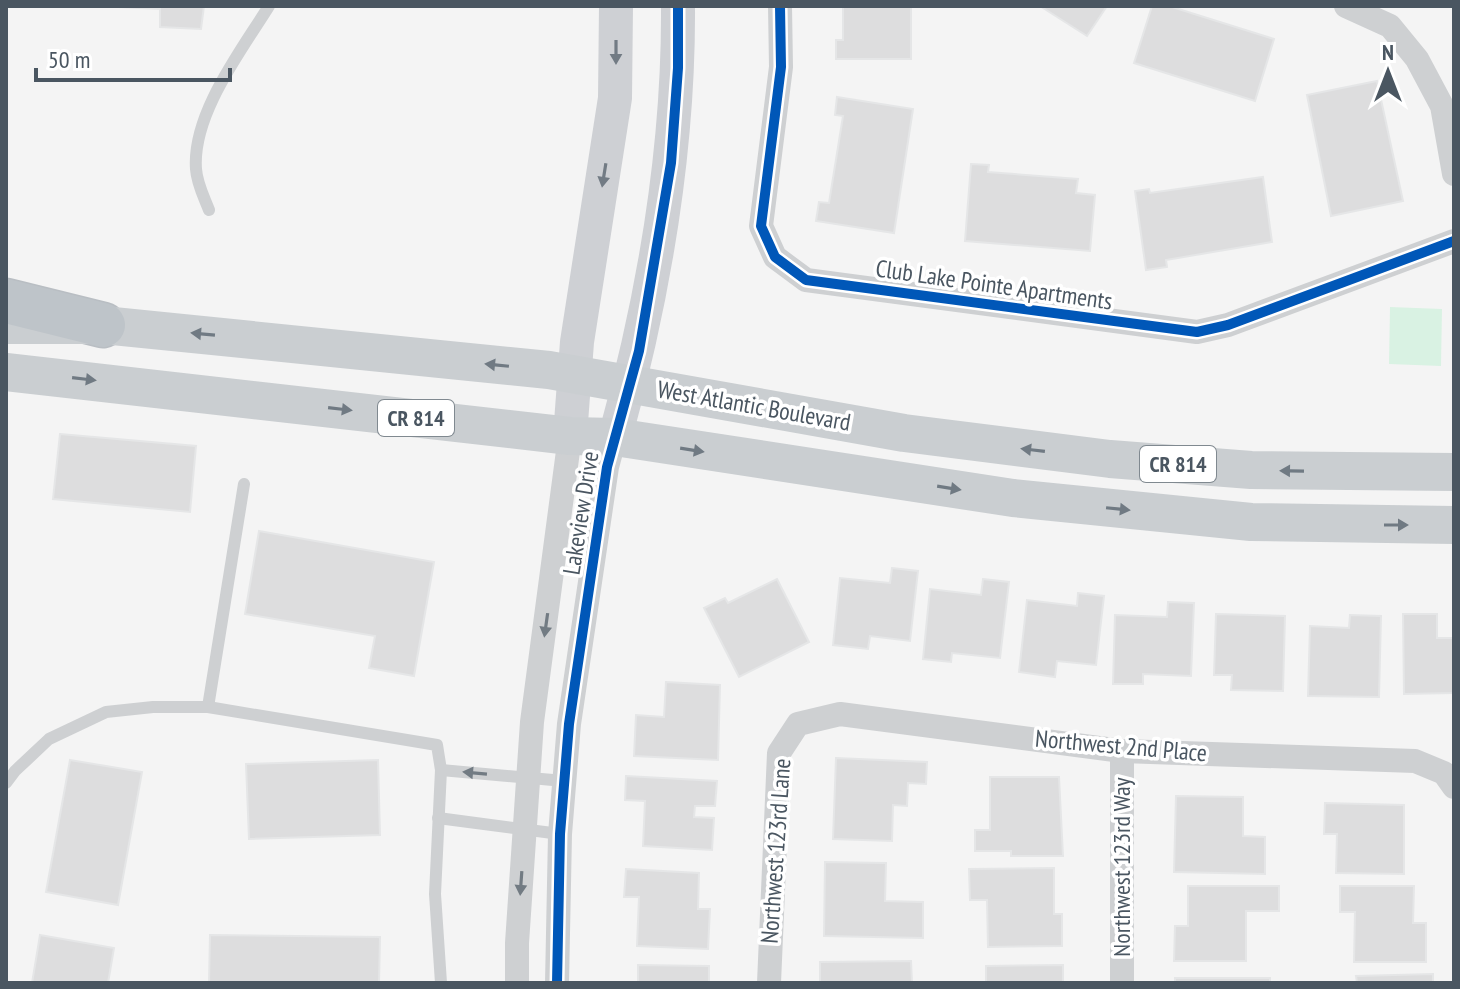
<svg xmlns="http://www.w3.org/2000/svg" width="1460" height="989" font-family="'PT Sans Narrow',sans-serif">
  <style>
    .green { fill: #d9f2e3 }
    .building { fill: #ddddde; stroke: #e5e6e7; stroke-width: 2 }
    .lines { fill: none; stroke-linecap: round; stroke-linejoin: round }
    .highway-casing { stroke: #b9bec3; stroke-width: 47 }
    .lane { stroke: #ced0d2; stroke-width: 12 }
    .street { stroke: #ced0d2; stroke-width: 24 }
    .secondary { stroke: #ced0d4; stroke-width: 34 }
    .primary { stroke: #caced1; stroke-width: 38 }
    .highway { stroke: #bec4c9; stroke-width: 44 }
    .cycleway-casing { stroke: #fff; stroke-width: 15 }
    .cycleway { stroke: #0057b8; stroke-width: 10 }
    .oneway { fill: #727b84 }
    .oneway2 { fill: #707a83 }
    .oneway3 { fill: #727b83 }
    .labels { text-anchor: middle; stroke-width: 7; stroke-linejoin: round; paint-order: stroke }
    .shield { fill: #fff; stroke: #808990; stroke-width: 2 }
    .shield-label { font-size: 22px; font-weight: bold; fill: #4a5661 }
    .street-label { font-size: 24px; fill: #4a5661; stroke: #fff }
  </style>
  <rect width="100%" height="100%" fill="#f4f4f4"/>
  <path class="green" d="M1390,307L1442,309L1441,366L1389,364Z"/>
  <g class="building">
    <path d="M97,6H204L201,29L160,27V9Z"/>
    <path d="M843,6H911V59H836V40H843Z"/>
    <path d="M1040,6H1107L1087,36Z"/>
    <path d="M1152,6H1169L1274,39L1255,101L1134,63Z"/>
    <path d="M1377,81L1403,201L1331,216L1307,95Z"/>
    <path d="M837,97L913,109L894,233L816,221L819,202L829,203L843,116L835,115Z"/>
    <path d="M971,164L989,165L988,172L1078,179L1076,193L1095,195L1090,251L965,241Z"/>
    <path d="M1263,177L1272,242L1166,260L1167,267L1146,270L1135,191L1149,189L1150,193Z"/>
    <path d="M60,434L196,446L190,512L53,499Z"/>
    <path d="M259,531L434,562L414,676L369,668L375,636L245,614Z"/>
    <path d="M892,568L918,571L910,641L870,636L868,649L833,645L840,578L890,583Z"/>
    <path d="M777,579L809,642L739,677L704,608L725,598L728,603Z"/>
    <path d="M983,579L1009,582L1000,658L952,653L951,662L923,659L930,589L981,595Z"/>
    <path d="M1078,593L1104,596L1096,665L1057,661L1055,677L1019,672L1027,600L1077,606Z"/>
    <path d="M1168,602L1194,603L1191,676L1143,674V684H1113L1115,615L1167,617Z"/>
    <path d="M1216,614L1285,616L1283,691L1231,690L1232,675H1214Z"/>
    <path d="M1403,614H1437V638H1454V693L1404,694Z"/>
    <path d="M1350,615L1381,616L1379,697L1308,696L1310,626L1349,628Z"/>
    <path d="M666,682L720,685L718,760L634,756L636,715L664,717Z"/>
    <path d="M836,758L927,762L926,784L908,783L907,806L893,805L892,841L833,839Z"/>
    <path d="M70,760L142,772L118,905L46,892Z"/>
    <path d="M378,760L380,835L249,839L246,764Z"/>
    <path d="M626,776L717,781L715,806H695L694,817L714,818L712,850L643,846L645,801L625,800Z"/>
    <path d="M990,777H1059L1063,856H1011V851H975V830H990Z"/>
    <path d="M1176,796L1243,797V836L1265,837V874L1174,872Z"/>
    <path d="M1325,803L1404,805V874L1336,873L1337,834H1324Z"/>
    <path d="M825,862L886,863L885,901L923,902V938L824,936Z"/>
    <path d="M1054,868V914H1062V946L988,947L987,900H970L969,869Z"/>
    <path d="M626,869L699,873L698,909H710L708,949L637,946L639,897H624Z"/>
    <path d="M1188,886H1279V911H1246V961H1174L1175,926H1188Z"/>
    <path d="M1340,886H1414L1413,923H1426V962H1354L1355,912H1340Z"/>
    <path d="M40,935L114,948L108,983H32Z"/>
    <path d="M210,935L380,937L379,983H209Z"/>
    <path d="M911,961L912,983H820V962Z"/>
    <path d="M638,965L709,966V983H638Z"/>
    <path d="M1063,965V983H986V966Z"/>
    <path d="M1433,974V983H1357L1356,976Z"/>
    <rect x="1175" y="978" width="95" height="5"/>
  </g>
  <g class="lines">
    <defs>
      <path id="highway" d="M6,301L103,325"/>
    </defs>
    <use href="#highway" class="highway-casing"/>
    <g class="lane">
      <path d="M209,210C204,197 197,184 196,169C192,114 241,51 269,6"/>
      <path d="M208,707L244,484"/>
      <path d="M441,770L564,781"/>
      <path d="M6,783L15,771L49,739L106,712L153,707H208L437,745L441,770L435,894L441,983"/>
      <path d="M438,818L560,834"/>
    </g>
    <g class="street">
      <path d="M780,6L781,67L761,226L775,257L806,280L1197,332L1228,325L1454,241"/>
      <path d="M1346,6L1390,26L1417,59L1442,106L1454,174"/>
      <path d="M1122,751V983"/>
      <path d="M517,983V943L532,722L570,436"/>
      <path d="M557,983L560,834L569,724L607,467L615,437"/>
      <path d="M769,983L779,753L798,724L840,714L1122,751L1415,761L1444,773L1454,787"/>
    </g>
    <g class="secondary">
      <path d="M570,436L577,342L615,98L616,6"/>
      <path d="M615,437C654,296 679,152 678,6"/>
    </g>
    <g class="primary">
      <path d="M6,325H103L549,370L904,433L1110,459L1251,470L1454,472"/>
      <path d="M6,372L570,436L615,437L1013,498L1251,522L1454,525"/>
    </g>
    <use href="#highway" class="highway"/>
    <defs>
      <g id="cycleway">
        <path d="M780,6L781,67L761,226L775,257L806,280L1197,332L1228,325L1454,241"/>
        <path d="M557,983L560,834L569,724L607,467L639,351L671,163L678,68V6"/>
      </g>
    </defs>
    <use href="#cycleway" class="cycleway-casing"/>
    <use href="#cycleway" class="cycleway"/>
  </g>
  <defs><path id="oneway-solid" d="M-6-.8H1V-3.2L6.5 0L1 3.2V.8H-6Z" transform="scale(2)"/></defs>
  <g class="oneway">
    <use href="#oneway-solid" transform="translate(616 52) rotate(90)"/>
    <use href="#oneway-solid" transform="translate(604 175) rotate(99)"/>
  </g>
  <g class="oneway2">
    <use href="#oneway-solid" transform="translate(203 334) rotate(-175)"/>
    <use href="#oneway-solid" transform="translate(497 365) rotate(-174)"/>
    <use href="#oneway-solid" transform="translate(84 379) rotate(7)"/>
    <use href="#oneway-solid" transform="translate(340 409) rotate(7)"/>
    <use href="#oneway-solid" transform="translate(692 450) rotate(9)"/>
    <use href="#oneway-solid" transform="translate(1033 450) rotate(-173)"/>
    <use href="#oneway-solid" transform="translate(1292 471) rotate(-179)"/>
    <use href="#oneway-solid" transform="translate(949 488) rotate(9)"/>
    <use href="#oneway-solid" transform="translate(1118 509) rotate(6)"/>
    <use href="#oneway-solid" transform="translate(1396 525)"/>
  </g>
  <g class="oneway3">
    <use href="#oneway-solid" transform="translate(546 625) rotate(98)"/>
    <use href="#oneway-solid" transform="translate(475 773) rotate(-175)"/>
    <use href="#oneway-solid" transform="translate(521 883) rotate(94)"/>
  </g>
  <g class="labels">
    <g class="shield">
      <rect x="378" y="400" width="76" height="36" rx="6"/>
      <rect x="1140" y="446" width="76" height="36" rx="6"/>
    </g>
    <g class="shield-label">
      <text x="416" y="426">CR 814</text>
      <text x="1178" y="472">CR 814</text>
    </g>
    <g class="street-label">
      <text transform="translate(994 285) rotate(8)" y="8">Club Lake Pointe Apartments</text>
      <text transform="translate(754 406) rotate(10)" y="8">West Atlantic Boulevard</text>
      <text transform="translate(581 513) rotate(-81)" y="8">Lakeview Drive</text>
      <text transform="translate(1121 746) rotate(5)" y="8">Northwest 2nd Place</text>
      <text transform="translate(776 851) rotate(-86)" y="8">Northwest 123rd Lane</text>
      <text transform="translate(1122 867) rotate(-90)" y="8">Northwest 123rd Way</text>
    </g>
  </g>
  <rect width="1460" height="989" fill="none" stroke="#4a5661" stroke-width="16"/>
  <g transform="translate(1388 72)" stroke="#ffffff" stroke-width="6" paint-order="stroke">
  <path d="M0-6L14 30L0 20L-14 30Z" fill="#4a5661"/>
  <text y="-12" font-size="22" font-weight="bold" text-anchor="middle" fill="#4a5661">N</text>
  </g>
  <path d="M36 68v12h194v-12" fill="none" stroke="#4a5661" stroke-width="4"/>
  <text x="48" y="68" font-size="24" fill="#4a5661" stroke="#ffffff" stroke-width="6" paint-order="stroke">50 m</text>
</svg>
